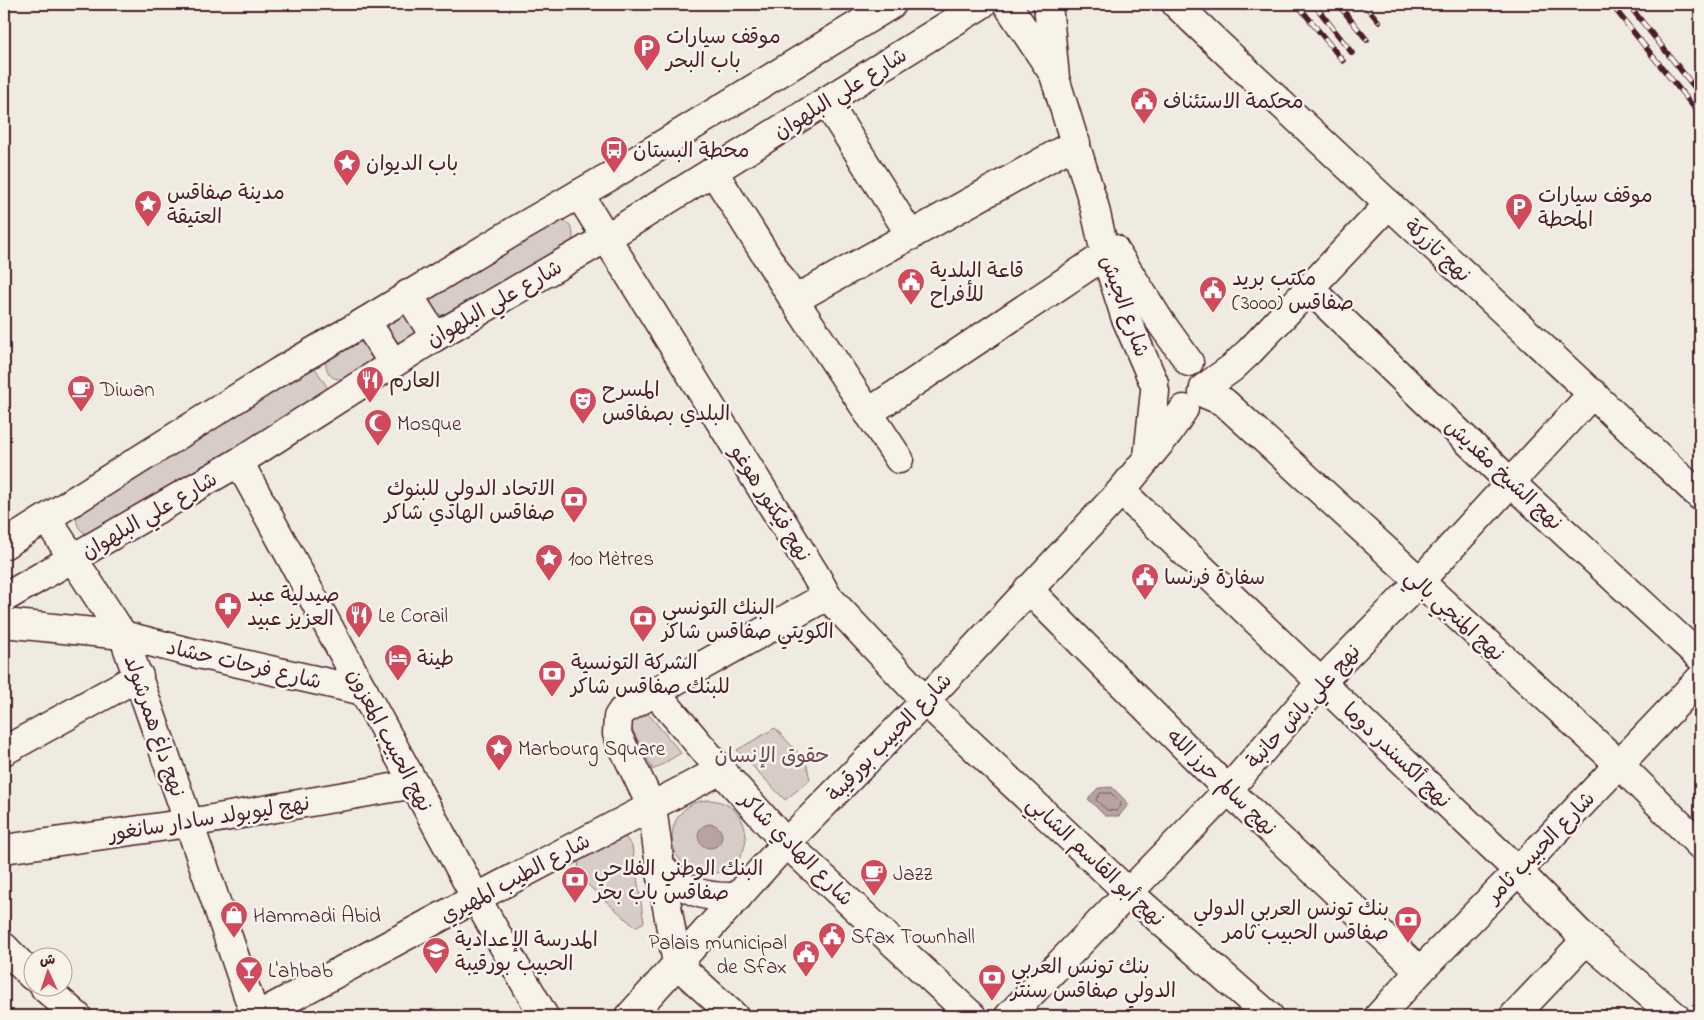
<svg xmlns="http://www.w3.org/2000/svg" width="1704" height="1020" font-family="'Indie Flower','Playpen Sans Arabic',sans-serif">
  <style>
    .green { fill: #d8cdc6; stroke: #917678 }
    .water { fill: #b7a4a2; stroke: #8b6f72 }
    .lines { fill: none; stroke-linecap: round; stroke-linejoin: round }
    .shore { stroke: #76545b; stroke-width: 1 }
    .minor-casing { stroke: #4a1f2b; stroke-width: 31 }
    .major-casing { stroke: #4a1f2b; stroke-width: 31 }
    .minor { stroke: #f7f3e8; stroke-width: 28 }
    .major { stroke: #f7f3e8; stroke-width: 28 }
    .rail-casing { stroke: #4a1f2b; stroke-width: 5.5 }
    .rail { stroke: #f7f3e8; stroke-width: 4; stroke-dasharray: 11; stroke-linecap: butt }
    .labels { text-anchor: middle; stroke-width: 5; stroke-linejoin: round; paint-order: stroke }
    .poi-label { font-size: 21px; fill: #4a1f2b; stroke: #f7f3e8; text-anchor: start }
    .street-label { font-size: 21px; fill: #4a1f2b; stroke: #f7f3e8 }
    .park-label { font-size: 21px; fill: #6e4a52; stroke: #f7f3e8 }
  </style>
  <rect width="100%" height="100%" fill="#f0ebe0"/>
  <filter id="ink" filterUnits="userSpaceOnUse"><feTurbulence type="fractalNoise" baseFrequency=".02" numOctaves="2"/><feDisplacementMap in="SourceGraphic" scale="10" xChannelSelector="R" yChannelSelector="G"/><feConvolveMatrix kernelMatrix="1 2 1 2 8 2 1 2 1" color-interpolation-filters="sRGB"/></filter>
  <g filter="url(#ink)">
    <g class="green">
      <path d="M554,220C571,220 576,230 571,245L447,317L441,315L431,306V299L433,293Z"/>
      <path d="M407,313L417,332L402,343C388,341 383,327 393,316Z"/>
      <path d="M355,339L363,340L373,351V363C356,373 328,395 325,359Z"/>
      <path d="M311,362L329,390L101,532C87,537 77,533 76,516Z"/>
      <path d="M645,710L681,753L653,770L630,725L632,719Z"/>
      <path d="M775,728L806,761L810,780L785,800L737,750Z"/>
      <circle cx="709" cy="837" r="37"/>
      <path d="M622,833L632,846L644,922L635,927L579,877L578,856Z"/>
    </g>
    <g class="water">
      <path d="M1112,787L1129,804L1119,816H1105L1088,799L1098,788Z"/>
      <circle cx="710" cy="836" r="12"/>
    </g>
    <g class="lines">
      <path class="shore" d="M1101,793H1111L1121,803V806L1116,811L1107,810L1096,800Z"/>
      <defs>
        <g id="minor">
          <path d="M1007,4L1053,73"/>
          <path d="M1048,4L1055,78L1094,205L1105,253L1125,316L1154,383"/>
          <path d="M1176,4C1349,170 1527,330 1700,496"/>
          <path d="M826,101L911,236"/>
          <path d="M713,171L794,300L899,459"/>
          <path d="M579,194L816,576L827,596L925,701L1128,892L1269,1016"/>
          <path d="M1114,249L1161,323L1189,362"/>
          <path d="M1310,289L1510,482L1700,657"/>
          <path d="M794,300L1076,143"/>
          <path d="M1204,388L1232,368L1250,351L1389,204"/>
          <path d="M1203,393L1224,402L1619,764L1700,845"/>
          <path d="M868,413L1114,249"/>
          <path d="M1148,457L1155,391"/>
          <path d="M239,462L476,898L544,1016"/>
          <path d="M1121,491L1518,871L1586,940L1675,1016"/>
          <path d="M47,519L123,635L189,823L255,1016"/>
          <path d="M1028,589L1228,790L1420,971"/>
          <path d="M4,623L123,635L185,651L364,691"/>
          <path d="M655,692L721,770L786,843L972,1016"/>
          <path d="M4,751L139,676"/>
          <path d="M4,849L189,823L415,784"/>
          <path d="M660,866C684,892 703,898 738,897"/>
          <path d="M4,947L32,976"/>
          <path d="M45,988L77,1016"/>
          <path d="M257,1016L476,898L721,770"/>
          <path d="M630,1016L786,843L925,701L1121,491L1168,433L1184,409"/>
          <path d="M734,1016L677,964L660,866L652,807L617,734L618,717L622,711L655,692L827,596"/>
          <path d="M1009,1016L1228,790L1321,682L1419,582L1593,393"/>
          <path d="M1379,1016L1420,971L1518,871L1700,679"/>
          <path d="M1514,1016L1586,940"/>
        </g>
        <g id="major">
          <path d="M408,294L435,337"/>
          <path d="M366,321L393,363"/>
          <path d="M4,545L280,371L366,321L513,232L614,174L892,4"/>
          <path d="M4,598L239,462L435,337L606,238L982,4"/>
        </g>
      </defs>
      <use href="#minor" class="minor-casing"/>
      <use href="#major" class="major-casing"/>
      <use href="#minor" class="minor"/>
      <use href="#major" class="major"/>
      <defs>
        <g id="rail">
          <path d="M1297,4L1343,61"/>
          <path d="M1314,4L1352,53"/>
          <path d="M1338,4L1367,40"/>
          <path d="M1364,4L1379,22"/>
          <path d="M1611,4L1700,115"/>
          <path d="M1628,4L1700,94"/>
        </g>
      </defs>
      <use href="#rail" class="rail-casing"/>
      <use href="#rail" class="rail"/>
    </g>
  </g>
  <defs>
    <symbol id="parking-pin" viewBox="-11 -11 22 30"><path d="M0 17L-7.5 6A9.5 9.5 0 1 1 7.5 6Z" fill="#d1495b" stroke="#f7f3e8"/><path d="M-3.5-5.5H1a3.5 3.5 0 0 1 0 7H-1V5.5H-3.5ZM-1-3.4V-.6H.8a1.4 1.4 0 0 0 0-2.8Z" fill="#fff"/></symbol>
    <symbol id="civic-pin" viewBox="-11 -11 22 30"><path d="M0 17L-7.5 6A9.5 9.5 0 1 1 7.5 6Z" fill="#d1495b" stroke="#f7f3e8"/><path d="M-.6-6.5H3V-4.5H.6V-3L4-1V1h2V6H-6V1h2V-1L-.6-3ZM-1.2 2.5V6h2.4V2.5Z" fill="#fff"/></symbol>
    <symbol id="bus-pin" viewBox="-11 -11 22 30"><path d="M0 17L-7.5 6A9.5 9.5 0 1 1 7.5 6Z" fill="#d1495b" stroke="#f7f3e8"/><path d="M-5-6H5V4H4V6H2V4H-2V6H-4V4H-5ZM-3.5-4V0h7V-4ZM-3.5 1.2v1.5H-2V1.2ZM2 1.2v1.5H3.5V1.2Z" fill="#fff"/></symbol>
    <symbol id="sight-pin" viewBox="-11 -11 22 30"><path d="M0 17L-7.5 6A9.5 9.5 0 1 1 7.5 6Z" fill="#d1495b" stroke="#f7f3e8"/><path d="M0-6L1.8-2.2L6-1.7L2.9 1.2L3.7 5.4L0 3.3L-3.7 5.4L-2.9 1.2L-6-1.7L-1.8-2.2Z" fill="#fff"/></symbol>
    <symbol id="restaurant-pin" viewBox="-11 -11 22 30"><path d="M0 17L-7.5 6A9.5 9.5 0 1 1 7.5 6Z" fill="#d1495b" stroke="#f7f3e8"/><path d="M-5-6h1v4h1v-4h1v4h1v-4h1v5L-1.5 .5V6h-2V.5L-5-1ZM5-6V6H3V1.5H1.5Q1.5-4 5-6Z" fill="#fff"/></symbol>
    <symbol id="cafe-pin" viewBox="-11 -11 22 30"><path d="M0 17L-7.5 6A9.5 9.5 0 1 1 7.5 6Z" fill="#d1495b" stroke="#f7f3e8"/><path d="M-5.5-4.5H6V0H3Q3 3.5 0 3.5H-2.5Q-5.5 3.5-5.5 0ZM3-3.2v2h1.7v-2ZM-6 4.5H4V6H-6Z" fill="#fff"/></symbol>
    <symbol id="theatre-pin" viewBox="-11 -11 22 30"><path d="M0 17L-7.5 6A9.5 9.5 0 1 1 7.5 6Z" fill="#d1495b" stroke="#f7f3e8"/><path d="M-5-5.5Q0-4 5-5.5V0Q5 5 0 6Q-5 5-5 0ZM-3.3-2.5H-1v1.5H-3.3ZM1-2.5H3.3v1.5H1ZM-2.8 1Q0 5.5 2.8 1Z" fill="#fff"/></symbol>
    <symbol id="mosque-pin" viewBox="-11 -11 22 30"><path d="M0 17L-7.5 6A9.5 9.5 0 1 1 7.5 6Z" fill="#d1495b" stroke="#f7f3e8"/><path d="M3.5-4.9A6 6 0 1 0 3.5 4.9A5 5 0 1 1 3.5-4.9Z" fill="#fff"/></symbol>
    <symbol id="bank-pin" viewBox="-11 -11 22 30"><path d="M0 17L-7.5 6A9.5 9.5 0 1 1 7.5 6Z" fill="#d1495b" stroke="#f7f3e8"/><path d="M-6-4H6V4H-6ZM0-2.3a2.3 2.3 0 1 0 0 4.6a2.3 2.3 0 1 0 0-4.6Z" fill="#fff"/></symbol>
    <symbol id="pharmacy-pin" viewBox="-11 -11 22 30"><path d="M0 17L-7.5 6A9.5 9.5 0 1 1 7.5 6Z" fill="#d1495b" stroke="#f7f3e8"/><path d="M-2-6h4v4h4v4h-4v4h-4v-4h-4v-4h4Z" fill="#fff"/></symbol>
    <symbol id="hotel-pin" viewBox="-11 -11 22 30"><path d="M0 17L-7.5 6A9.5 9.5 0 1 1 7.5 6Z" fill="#d1495b" stroke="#f7f3e8"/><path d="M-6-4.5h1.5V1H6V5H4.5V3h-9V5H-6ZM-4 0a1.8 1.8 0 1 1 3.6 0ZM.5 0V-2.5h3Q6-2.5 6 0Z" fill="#fff"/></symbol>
    <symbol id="shop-pin" viewBox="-11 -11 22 30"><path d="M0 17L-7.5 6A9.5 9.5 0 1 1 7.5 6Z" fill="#d1495b" stroke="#f7f3e8"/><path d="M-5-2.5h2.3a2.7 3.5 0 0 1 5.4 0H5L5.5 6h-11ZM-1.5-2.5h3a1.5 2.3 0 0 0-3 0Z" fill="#fff"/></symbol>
    <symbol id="school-pin" viewBox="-11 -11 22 30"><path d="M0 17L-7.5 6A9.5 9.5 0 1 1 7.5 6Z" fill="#d1495b" stroke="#f7f3e8"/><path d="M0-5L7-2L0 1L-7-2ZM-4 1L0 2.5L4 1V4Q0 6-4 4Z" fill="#fff"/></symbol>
    <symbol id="bar-pin" viewBox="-11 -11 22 30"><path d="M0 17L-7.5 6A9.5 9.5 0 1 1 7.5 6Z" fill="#d1495b" stroke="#f7f3e8"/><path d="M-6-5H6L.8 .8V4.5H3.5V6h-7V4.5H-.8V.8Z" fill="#fff"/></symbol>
  </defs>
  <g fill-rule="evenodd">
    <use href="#parking-pin" x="631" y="32" width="32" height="43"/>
    <use href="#civic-pin" x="1128" y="85" width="32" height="43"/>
    <use href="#bus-pin" x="598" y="134" width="32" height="43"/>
    <use href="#sight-pin" x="331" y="147" width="32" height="43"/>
    <use href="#sight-pin" x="132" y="188" width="32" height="43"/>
    <use href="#parking-pin" x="1503" y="191" width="32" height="43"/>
    <use href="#civic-pin" x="895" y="266" width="32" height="43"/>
    <use href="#civic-pin" x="1197" y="274" width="32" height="43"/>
    <use href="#restaurant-pin" x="354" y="364" width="32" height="43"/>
    <use href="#cafe-pin" x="65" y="373" width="32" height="43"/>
    <use href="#theatre-pin" x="567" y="385" width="32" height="43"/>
    <use href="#mosque-pin" x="362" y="407" width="32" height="43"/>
    <use href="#bank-pin" x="558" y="484" width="32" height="43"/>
    <use href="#sight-pin" x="533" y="542" width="32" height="43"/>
    <use href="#civic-pin" x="1129" y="561" width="32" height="43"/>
    <use href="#pharmacy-pin" x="212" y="590" width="32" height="43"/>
    <use href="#restaurant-pin" x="343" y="599" width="32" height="43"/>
    <use href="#bank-pin" x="627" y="603" width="32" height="43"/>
    <use href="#hotel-pin" x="382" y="642" width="32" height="43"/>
    <use href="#bank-pin" x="536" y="658" width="32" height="43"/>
    <use href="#sight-pin" x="483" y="732" width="32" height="43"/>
    <use href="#cafe-pin" x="858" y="857" width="32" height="43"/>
    <use href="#bank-pin" x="559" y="864" width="32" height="43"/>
    <use href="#shop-pin" x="218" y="899" width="32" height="43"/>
    <use href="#bank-pin" x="1392" y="904" width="32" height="43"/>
    <use href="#civic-pin" x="816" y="920" width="32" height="43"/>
    <use href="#school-pin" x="420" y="935" width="32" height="43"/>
    <use href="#civic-pin" x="790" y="938" width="32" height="43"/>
    <use href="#bar-pin" x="233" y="954" width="32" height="43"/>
    <use href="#bank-pin" x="976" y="962" width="32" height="43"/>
  </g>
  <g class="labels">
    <g class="poi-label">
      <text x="666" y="43">موقف سيارات<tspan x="666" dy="24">باب البحر</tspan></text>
      <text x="1163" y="108">محكمة الاستئناف</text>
      <text x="633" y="157">محطة البستان</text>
      <text x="366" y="170">باب الديوان</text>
      <text x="167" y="199">مدينة صفاقس<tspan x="167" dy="24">العتيقة</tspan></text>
      <text x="1538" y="202">موقف سيارات<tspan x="1538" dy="24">المحطة</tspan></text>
      <text x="930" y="277">قاعة البلدية<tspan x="930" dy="24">للأفراح</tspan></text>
      <text x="1232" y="285">مكتب بريد<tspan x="1232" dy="24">صفاقس (3000)</tspan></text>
      <text x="389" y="387">العارم</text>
      <text x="100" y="396">Diwan</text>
      <text x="602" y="396">المسرح<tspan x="602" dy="24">البلدي بصفاقس</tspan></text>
      <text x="397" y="430">Mosque</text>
      <text x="555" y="495" text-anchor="end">الاتحاد الدولي للبنوك<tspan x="555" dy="24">صفاقس الهادي شاكر</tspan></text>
      <text x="568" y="565">100 Mètres</text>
      <text x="1164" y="584">سفارة فرنسا</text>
      <text x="247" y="601">صيدلية عبد<tspan x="247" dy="24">العزيز عبيد</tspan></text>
      <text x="662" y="614">البنك التونسي<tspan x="662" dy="24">الكويتي صفاقس شاكر</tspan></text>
      <text x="378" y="622">Le Corail</text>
      <text x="417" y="665">طينة</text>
      <text x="571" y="669">الشركة التونسية<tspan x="571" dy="24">للبنك صفاقس شاكر</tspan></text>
      <text x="518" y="755">Marbourg Square</text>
      <text x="594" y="875">البنك الوطني الفلاحي<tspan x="594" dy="24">صفاقس باب بحر</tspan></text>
      <text x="893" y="880">Jazz</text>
      <text x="1389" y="915" text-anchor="end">بنك تونس العربي الدولي<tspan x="1389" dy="24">صفاقس الحبيب ثامر</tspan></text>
      <text x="253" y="922">Hammadi Abid</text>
      <text x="851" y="943">Sfax Townhall</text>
      <text x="455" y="946">المدرسة الإعدادية<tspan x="455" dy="24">الحبيب بورقيبة</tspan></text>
      <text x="787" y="949" text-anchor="end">Palais municipal<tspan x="787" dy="24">de Sfax</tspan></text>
      <text x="1011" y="973">بنك تونس العربي<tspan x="1011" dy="24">الدولي صفاقس سنتر</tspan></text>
      <text x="268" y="977">L'ahbab</text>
    </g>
    <g class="street-label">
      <text transform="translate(840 93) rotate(-32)" y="7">شارع علي البلهوان</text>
      <text transform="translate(1438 250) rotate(43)" y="7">نهج تازركة</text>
      <text transform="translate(494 303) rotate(-30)" y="7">شارع علي البلهوان</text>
      <text transform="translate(1125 306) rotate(70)" y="7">شارع الجيش</text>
      <text transform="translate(1504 474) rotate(43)" y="7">نهج الشيخ مقديش</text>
      <text transform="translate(771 503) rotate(58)" y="7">نهج فيكتور هوغو</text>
      <text transform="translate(149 515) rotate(-30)" y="7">شارع علي البلهوان</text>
      <text transform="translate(1455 615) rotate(42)" y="7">نهج المنجي بالي</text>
      <text transform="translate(244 664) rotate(13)" y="7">شارع فرحات حشاد</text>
      <text transform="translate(1303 706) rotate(-48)" y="7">نهج علي باش حانبة</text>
      <text transform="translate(155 726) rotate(71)" y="7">نهج داغ همرشولد</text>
      <text transform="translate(889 737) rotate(-46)" y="7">شارع الحبيب بورقيبة</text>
      <text transform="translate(390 740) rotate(62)" y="7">نهج الحبيب المعزون</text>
      <text transform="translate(1397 755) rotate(44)" y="7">نهج ألكسندر دوما</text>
      <text transform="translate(1222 782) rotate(44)" y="7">نهج سالم حرز الله</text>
      <text transform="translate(209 818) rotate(-9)" y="7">نهج ليوبولد سادار سانغور</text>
      <text transform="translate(1540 847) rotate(-46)" y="7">شارع الحبيب ثامر</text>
      <text transform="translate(797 849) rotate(45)" y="7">شارع الهادي شاكر</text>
      <text transform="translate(1096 861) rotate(43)" y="7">نهج أبو القاسم الشابي</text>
      <text transform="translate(515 878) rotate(-28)" y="7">شارع الطيب المهيري</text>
    </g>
    <g class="park-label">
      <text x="772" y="762">حقوق الإنسان</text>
    </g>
  </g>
  <rect width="1704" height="1020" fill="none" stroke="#f7f3e8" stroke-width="20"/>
  <rect x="10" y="10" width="1684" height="1000" fill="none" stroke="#4a1f2b" stroke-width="2" filter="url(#ink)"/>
  <g transform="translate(48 972) rotate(357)"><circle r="24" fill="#f7f3e8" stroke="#b29e9c"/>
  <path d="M0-4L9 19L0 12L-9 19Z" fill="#d1495b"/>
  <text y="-8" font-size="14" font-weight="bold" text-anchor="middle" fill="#4a1f2b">ش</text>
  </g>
</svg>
